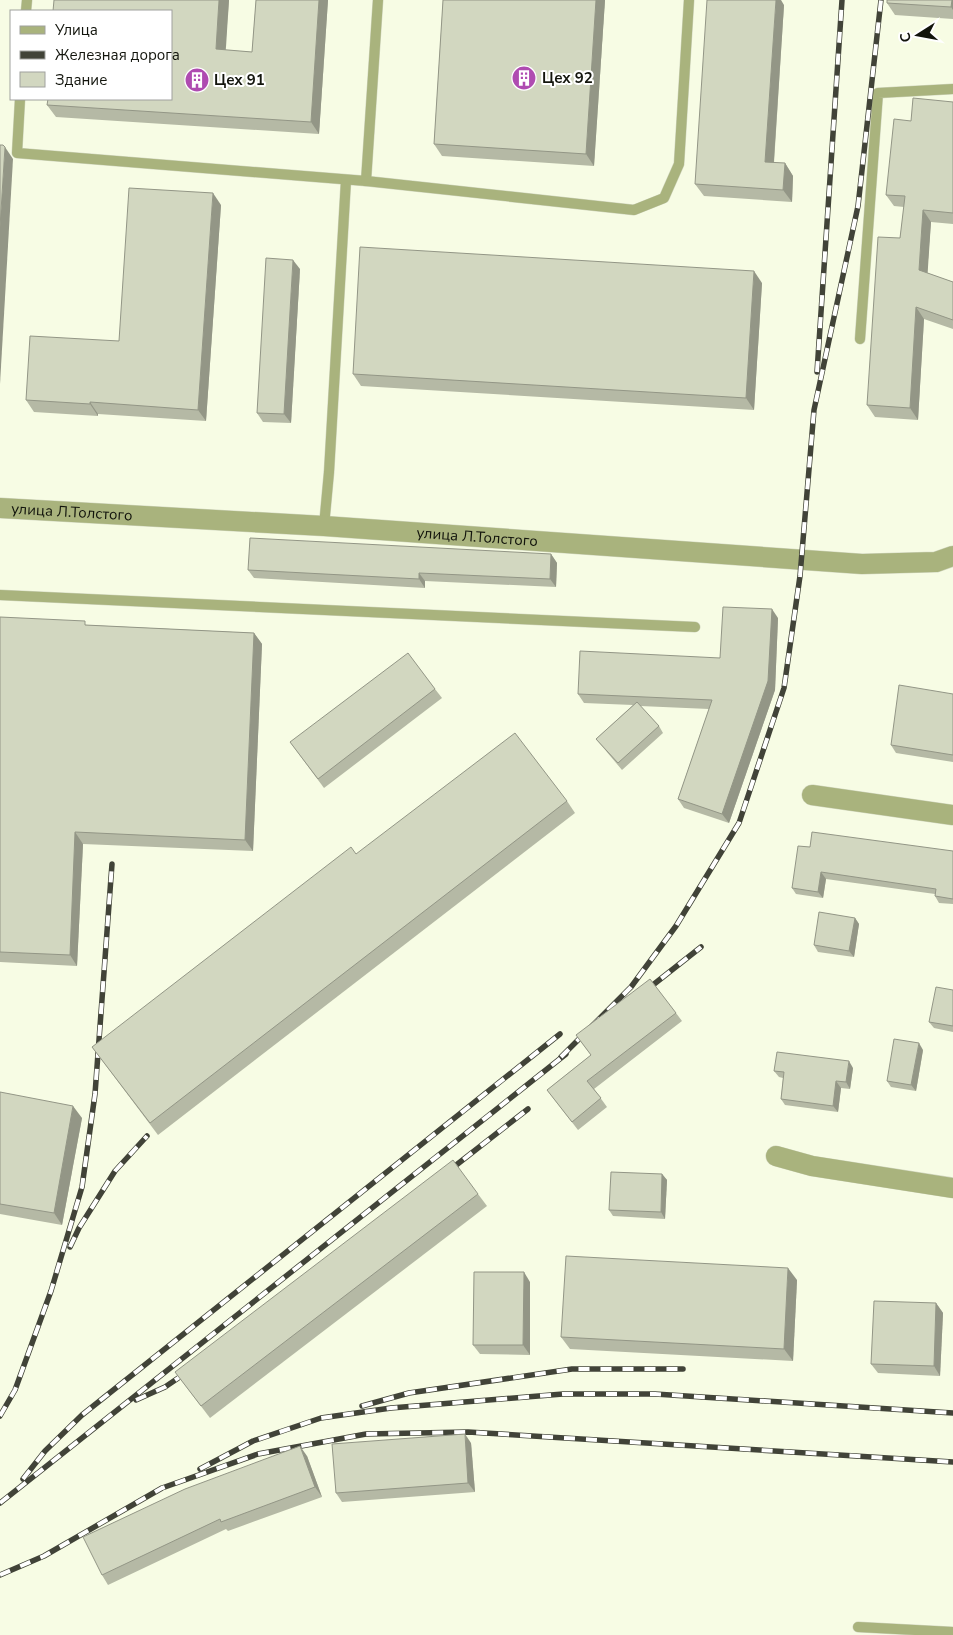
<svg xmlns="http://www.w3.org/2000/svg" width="953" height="1635" font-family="'Nunito Sans',sans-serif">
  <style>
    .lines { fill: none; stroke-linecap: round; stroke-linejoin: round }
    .service-casing { stroke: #d2d7c1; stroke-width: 11 }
    .minor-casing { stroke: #d2d7c1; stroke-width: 21 }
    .service { stroke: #a9b37d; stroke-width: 10 }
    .minor { stroke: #a9b37d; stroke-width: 20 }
    .rail-casing { stroke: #414338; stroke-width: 5.5 }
    .rail { stroke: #fff; stroke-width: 4; stroke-dasharray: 11; stroke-linecap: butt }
    .wall { fill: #b5b9a5 }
    .shaded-wall { fill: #939686 }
    .building { fill: #d2d7c0; stroke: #939686 }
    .labels { text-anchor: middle; stroke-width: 4; stroke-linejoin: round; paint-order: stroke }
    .poi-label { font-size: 15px; font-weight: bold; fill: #12140c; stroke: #fff; text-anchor: start }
    .street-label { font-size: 15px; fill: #12140c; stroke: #fff }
  </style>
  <rect width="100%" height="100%" fill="#f7fce4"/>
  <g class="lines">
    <defs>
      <g id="service">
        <path d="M26,11L27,0"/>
        <path d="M20,99L17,153L366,181L378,0"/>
        <path d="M366,181L634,210L664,198L679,164L689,0"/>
        <path d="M860,339L878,93L953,89"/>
        <path d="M324,526L329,472L346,180"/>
        <path d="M0,595L695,627"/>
        <path d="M858,1627L953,1632"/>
      </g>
      <g id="minor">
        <path id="s1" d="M0,508L324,526L862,564L936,562L953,556"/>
        <path d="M812,795L953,815"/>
        <path d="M776,1156L812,1166L953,1188"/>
      </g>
    </defs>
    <use href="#service" class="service-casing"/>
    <use href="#minor" class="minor-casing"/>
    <use href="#service" class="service"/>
    <use href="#minor" class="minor"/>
    <defs>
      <g id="rail">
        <path d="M817,372L842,0"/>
        <path d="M644,992L701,947"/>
        <path d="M561,1057L631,987L676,926L739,823L784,688L800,576L814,410L858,206L881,0"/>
        <path d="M446,1173L528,1109"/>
        <path d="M70,1247L79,1228L115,1171L147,1136"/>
        <path d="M136,1400L165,1387L190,1370"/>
        <path d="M362,1406L409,1393L572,1369H683"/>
        <path d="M0,1416L15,1390L51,1291L82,1187L95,1094L112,864"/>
        <path d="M200,1469L253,1441L321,1418L391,1408L563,1394H655L953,1413"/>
        <path d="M23,1479L45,1451L82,1415L560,1034"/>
        <path d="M0,1503L566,1054"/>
        <path d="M0,1575L44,1556L162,1488L258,1454L366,1434L468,1432L953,1462"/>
      </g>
    </defs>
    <use href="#rail" class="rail-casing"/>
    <use href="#rail" class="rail"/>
  </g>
  <g class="wall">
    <path d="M229,0L225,50L252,52L256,0H328L319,134L56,117L47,105Z"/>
    <path d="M443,0H605L594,166L442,156L434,144Z"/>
    <path d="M953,0V19L895,15L887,3Z"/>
    <path d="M784,5L774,163H785L793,176L792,202L704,196L695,184Z"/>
    <path d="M953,102V224L931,222L927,273L953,282V329L924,319L918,420L875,417L867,405L900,238L904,207L894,206L886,195L911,121Z"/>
    <path d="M221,205L206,421L98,414V416L34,412L26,400L119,341Z"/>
    <path d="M300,269L291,423L263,422L257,413Z"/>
    <path d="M762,283L754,410L361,386L353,374Z"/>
    <path d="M551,554L557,563L556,587L425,581V588L254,578L248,570Z"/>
    <path d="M0,617L88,625L254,633L262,644L253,851L83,844L77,966L0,962Z"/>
    <path d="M778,618L775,690L729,823L684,808L678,799L709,709L640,706L659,726L663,733L622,770L601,745L596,739L633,705L584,703L578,694L720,658Z"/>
    <path d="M435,689L442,698L324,788L290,742Z"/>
    <path d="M953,694V762L896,753L891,745Z"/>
    <path d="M567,801L575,813L158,1135L92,1047L356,854Z"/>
    <path d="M810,847L953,851V904L939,903L935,896V894L826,879L823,898L796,894L792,888Z"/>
    <path d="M855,918L859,924L854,957L818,952L814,945Z"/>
    <path d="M953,990V1032L934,1028L929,1022Z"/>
    <path d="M676,1013L682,1021L594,1089L607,1107L578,1130L547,1090L591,1055L576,1035Z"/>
    <path d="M923,1050L916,1091L891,1087L887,1081Z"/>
    <path d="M853,1068L850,1089L841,1088L838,1112L785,1105L781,1099L783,1078L779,1077L774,1071Z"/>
    <path d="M0,1092L82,1118L62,1225L0,1214Z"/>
    <path d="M662,1174L667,1180L665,1219L613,1216L609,1210Z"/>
    <path d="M478,1194L487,1206L210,1418L175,1372Z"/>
    <path d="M797,1280L793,1361L570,1349L561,1337Z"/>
    <path d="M530,1282V1355L480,1354L473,1345Z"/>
    <path d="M936,1303L943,1313L940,1376L878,1373L871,1364Z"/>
    <path d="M471,1443L475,1492L342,1502L336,1493Z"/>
    <path d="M307,1456L322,1497L228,1531L226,1529L108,1585L102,1575Z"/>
  </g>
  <g class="shaded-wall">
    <path d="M219,0H229L225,62L216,49Z"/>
    <path d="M319,0H328L319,134L311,122Z"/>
    <path d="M596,0H605L594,166L586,154Z"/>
    <path d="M776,0H781L784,5L773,174L765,162Z"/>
    <path d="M952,0H953V10L951,7Z"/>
    <path d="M5,147L13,159L0,384V227Z"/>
    <path d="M785,163L793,176L792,202L783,190Z"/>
    <path d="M213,193L221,205L206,421L198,410Z"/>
    <path d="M923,210L931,222L927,282L919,270Z"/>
    <path d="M293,260L300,269L291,423L284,414Z"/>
    <path d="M754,271L762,283L754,410L746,398Z"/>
    <path d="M916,307L924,319L918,420L910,408Z"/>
    <path d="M90,402L98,414V416L90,404Z"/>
    <path d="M551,554L557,563L556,587L550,579Z"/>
    <path d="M419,573L425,581V588L419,579Z"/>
    <path d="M772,609L778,618L775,690L729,823L722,814Z"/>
    <path d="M254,633L262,644L253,851L245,840Z"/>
    <path d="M75,832L83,844L77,966L70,955Z"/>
    <path d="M821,872L826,879L823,898L818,892Z"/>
    <path d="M855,918L859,924L854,957L849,951Z"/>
    <path d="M919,1043L923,1050L916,1091L911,1085Z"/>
    <path d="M849,1061L853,1068L850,1089L846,1082Z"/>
    <path d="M836,1081L841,1088L838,1112L833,1106Z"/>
    <path d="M73,1106L82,1118L62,1225L54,1213Z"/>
    <path d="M662,1174L667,1180L665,1219L661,1212Z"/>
    <path d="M788,1268L797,1280L793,1361L784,1349Z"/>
    <path d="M524,1272L530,1282V1355L523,1345Z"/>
    <path d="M936,1303L943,1313L940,1376L934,1366Z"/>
    <path d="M465,1434L471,1443L475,1492L468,1483Z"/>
    <path d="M300,1446L307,1456L322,1497L315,1487Z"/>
  </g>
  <g class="building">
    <path d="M54,0H219L216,49L252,52L256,0H319L311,122L47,105L48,99H171V11H53Z"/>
    <path d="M443,0H596L586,154L434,144Z"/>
    <path d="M707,0H776L765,162L785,163L783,190L695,184Z"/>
    <path d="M887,0H952L951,7L887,3Z"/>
    <path d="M913,98L953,102V213L923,210L919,270L953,282V320L916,307L910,408L867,405L878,237L900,238L905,196L886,195L894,119L911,121Z"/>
    <path d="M0,145H3L5,147L0,227Z"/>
    <path d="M129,188L213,193L198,410L90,402V404L26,400L30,336L119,341Z"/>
    <path d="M360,247L754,271L746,398L353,374Z"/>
    <path d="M266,258L293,260L284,414L257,413Z"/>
    <path d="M250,538L551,554L550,579L419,573V579L248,570Z"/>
    <path d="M723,607L772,609L768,681L722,814L678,799L712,700L578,694L580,651L720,658Z"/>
    <path d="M0,617L85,621V625L254,633L245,840L75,832L70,955L0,952Z"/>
    <path d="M408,653L435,689L318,779L290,742Z"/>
    <path d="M899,685L953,694V755L891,745Z"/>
    <path d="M637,702L659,726L618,763L596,739Z"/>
    <path d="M515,733L567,801L150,1123L92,1047L351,847L356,854Z"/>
    <path d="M812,832L953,851V899L935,896L936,889L821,872L818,892L792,888L798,846L810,847Z"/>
    <path d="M819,912L855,918L849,951L814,945Z"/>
    <path d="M650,979L676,1013L587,1081L601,1098L572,1122L547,1090L591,1055L576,1035Z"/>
    <path d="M936,987L953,990V1026L929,1022Z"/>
    <path d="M894,1039L919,1043L911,1085L887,1081Z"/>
    <path d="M777,1052L849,1061L846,1082L836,1081L833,1106L781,1099L784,1072L774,1071Z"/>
    <path d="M0,1092L73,1106L54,1213L0,1204Z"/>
    <path d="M453,1160L478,1194L201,1406L175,1372Z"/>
    <path d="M611,1172L662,1174L661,1212L609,1210Z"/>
    <path d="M566,1256L788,1268L784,1349L561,1337Z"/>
    <path d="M474,1272H524L523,1345H473Z"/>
    <path d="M874,1301L936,1303L934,1366L871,1364Z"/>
    <path d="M465,1434L468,1483L336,1493L332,1444Z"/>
    <path d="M300,1446L315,1487L221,1522L220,1519L102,1575L83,1537L185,1489Z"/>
  </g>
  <defs>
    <symbol id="building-disc" viewBox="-11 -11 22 22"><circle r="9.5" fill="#af4bb1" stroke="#fff"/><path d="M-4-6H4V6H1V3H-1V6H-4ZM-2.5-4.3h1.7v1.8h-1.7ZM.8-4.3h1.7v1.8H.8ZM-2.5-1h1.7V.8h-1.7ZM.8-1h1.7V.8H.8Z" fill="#fff"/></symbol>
  </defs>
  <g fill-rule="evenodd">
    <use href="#building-disc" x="510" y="64" width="28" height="28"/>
    <use href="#building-disc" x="183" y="66" width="28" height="28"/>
  </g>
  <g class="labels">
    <g class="poi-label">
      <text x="542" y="83">Цех 92</text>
      <text x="214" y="85">Цех 91</text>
    </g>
    <g class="street-label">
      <text dy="5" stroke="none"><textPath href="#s1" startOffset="72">улица Л.Толстого</textPath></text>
      <text dy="5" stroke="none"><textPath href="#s1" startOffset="478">улица Л.Толстого</textPath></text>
    </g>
  </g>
  <rect x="10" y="10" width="162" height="90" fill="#ffffff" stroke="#a0a19e"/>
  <rect x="20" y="26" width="25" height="8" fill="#a9b37d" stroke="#a0a19e"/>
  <text x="55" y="35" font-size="15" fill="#12140c">Улица</text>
  <rect x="20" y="51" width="25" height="8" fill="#414338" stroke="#a0a19e"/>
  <text x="55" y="60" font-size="15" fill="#12140c">Железная дорога</text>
  <rect x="20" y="72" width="25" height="15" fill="#d2d7c0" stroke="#a0a19e"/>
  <text x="55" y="85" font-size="15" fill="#12140c">Здание</text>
  <g transform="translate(918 35) rotate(259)" stroke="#ffffff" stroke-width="4" paint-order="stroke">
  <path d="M0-4L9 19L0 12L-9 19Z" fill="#12140c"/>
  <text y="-8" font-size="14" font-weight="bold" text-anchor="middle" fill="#12140c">С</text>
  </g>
</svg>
